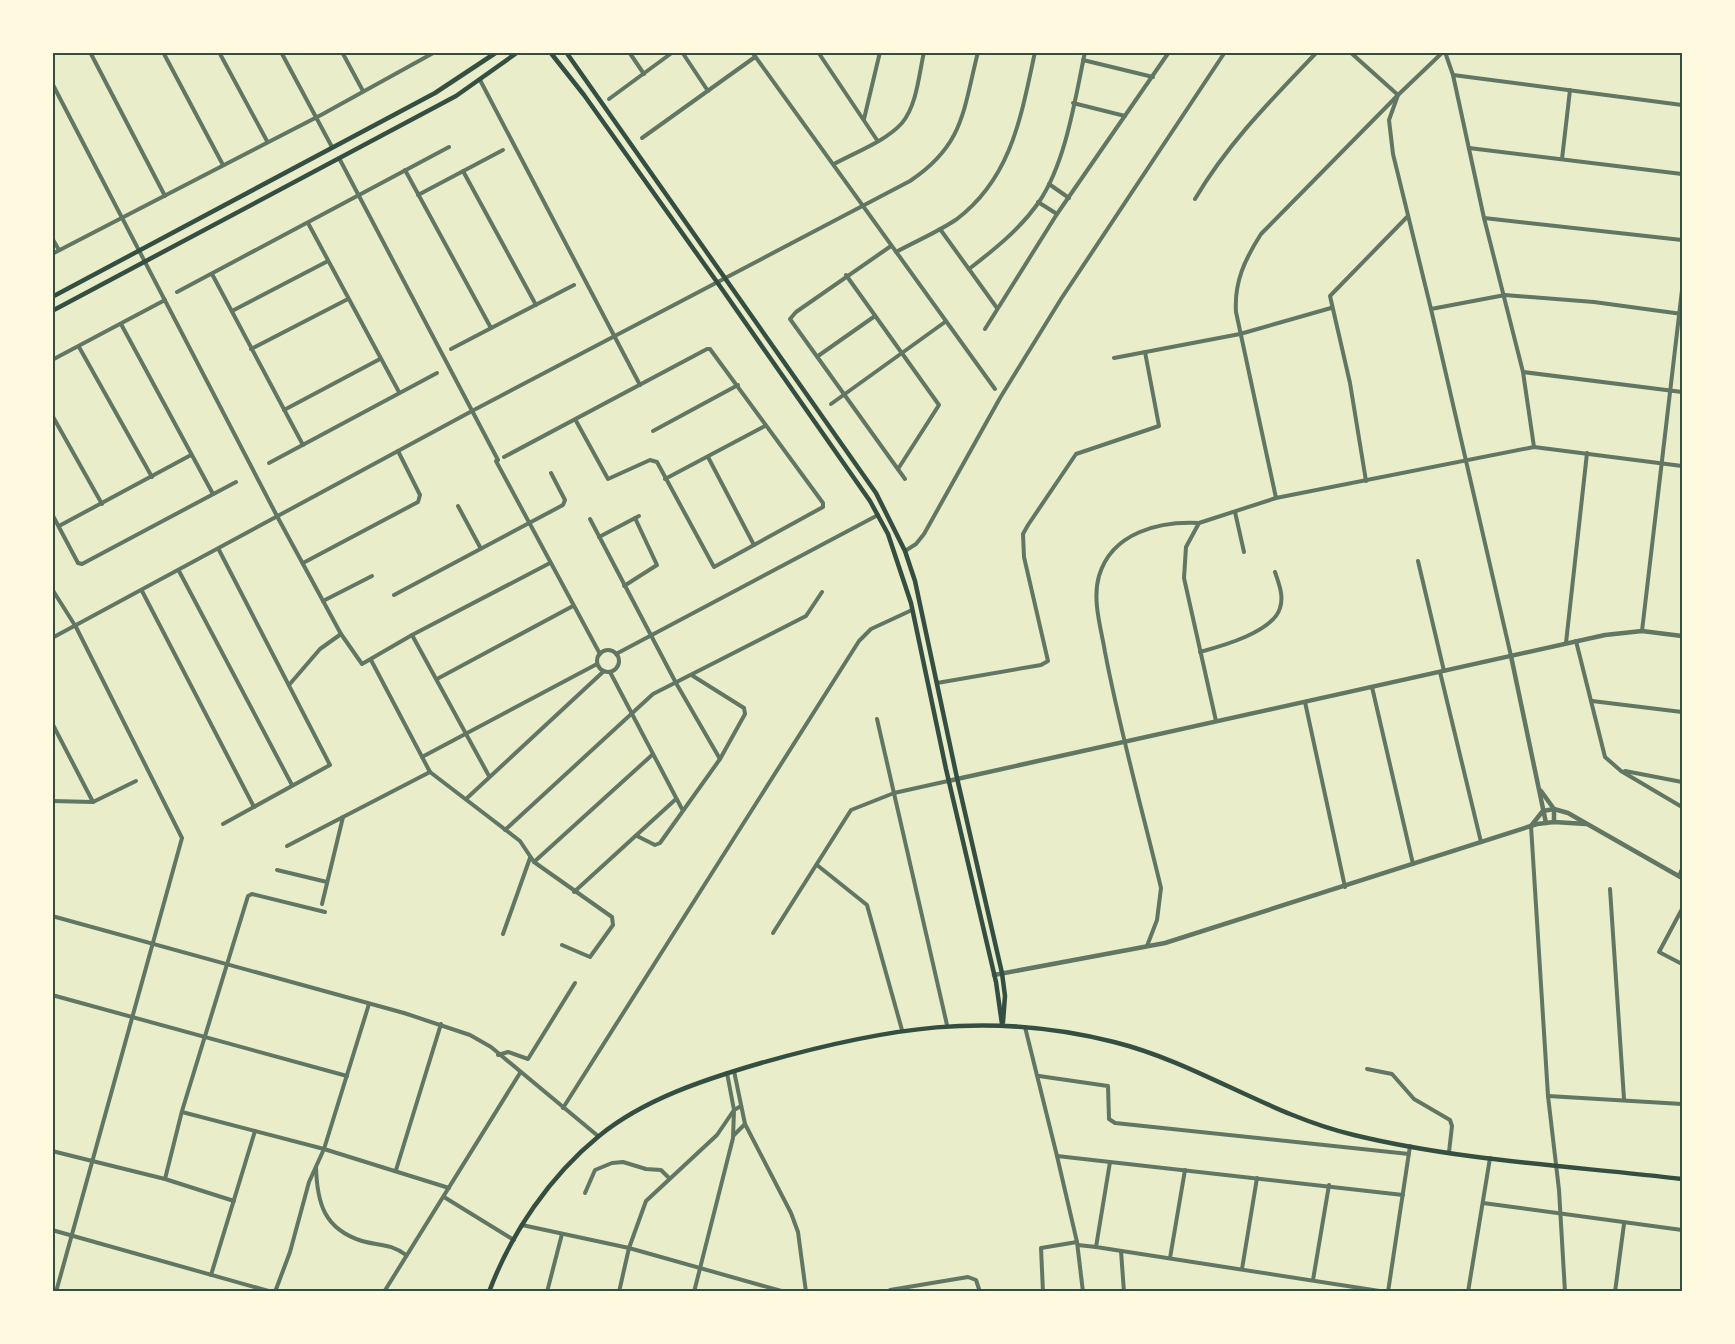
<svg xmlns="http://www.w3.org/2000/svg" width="1735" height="1344" font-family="Roboto,sans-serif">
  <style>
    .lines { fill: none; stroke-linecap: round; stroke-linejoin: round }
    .minor { stroke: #617663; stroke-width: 4 }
    .tertiary { stroke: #617663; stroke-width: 4.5 }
    .secondary { stroke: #344e41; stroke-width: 4.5 }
    .neatline { fill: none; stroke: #344e41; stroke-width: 2 }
  </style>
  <rect width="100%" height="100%" fill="#e9edc9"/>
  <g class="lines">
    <g class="minor">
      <path d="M90,52L165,196"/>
      <path d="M163,52L223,165"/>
      <path d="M219,52L267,141"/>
      <path d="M281,52L332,147"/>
      <path d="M342,52L363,91"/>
      <path d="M629,52L644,74"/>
      <path d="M682,52L708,91"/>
      <path d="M752,52L995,389"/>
      <path d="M818,52L877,140"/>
      <path d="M1443,52L1398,95L1389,120L1393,154L1431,309L1511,656"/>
      <path d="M1445,52L1453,75L1484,218L1523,372L1534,447"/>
      <path d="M1083,60L1153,77"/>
      <path d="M1453,75L1682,105"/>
      <path d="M480,80L640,385"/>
      <path d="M52,83L278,518L341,634L362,664L412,635L550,563"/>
      <path d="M609,99L673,52"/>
      <path d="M1073,103L1125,116"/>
      <path d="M864,119L880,52"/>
      <path d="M642,138L755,57"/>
      <path d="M1469,148L1682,174"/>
      <path d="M339,158L498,460"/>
      <path d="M1562,159L1570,90"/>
      <path d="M834,164C856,152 886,141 902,123C917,105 919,74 924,52"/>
      <path d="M405,170L491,328"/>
      <path d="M463,171L536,305"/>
      <path d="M1049,184L1069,198"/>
      <path d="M418,195L503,150"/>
      <path d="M1195,199C1228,143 1272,99 1317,52"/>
      <path d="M1038,202L1057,214"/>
      <path d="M1484,218L1682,240"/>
      <path d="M308,223L399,392"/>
      <path d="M940,229L997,308"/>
      <path d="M52,238L59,250"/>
      <path d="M891,246L796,312L790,319L905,479"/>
      <path d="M896,252C916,241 938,232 957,219C1012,177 1021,116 1035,52"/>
      <path d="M52,254L321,115L435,52"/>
      <path d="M969,269C995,249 1020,229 1039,202C1066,162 1075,99 1085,52"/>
      <path d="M212,274L303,445"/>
      <path d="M846,275L939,405L898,469"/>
      <path d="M177,292L449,147"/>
      <path d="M1431,309L1505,295L1594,302L1682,314"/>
      <path d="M232,311L328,261"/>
      <path d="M121,324L213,494"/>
      <path d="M985,329L1057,214L1169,52"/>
      <path d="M79,347L152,477"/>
      <path d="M251,349L348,299"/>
      <path d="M451,349L574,285"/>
      <path d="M818,356L875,316"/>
      <path d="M1114,358L1240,334L1331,308"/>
      <path d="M52,360L165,300"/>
      <path d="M1523,372L1682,392"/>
      <path d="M831,404L945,322"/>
      <path d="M284,410L380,359"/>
      <path d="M52,415L102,504"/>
      <path d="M653,431L738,385"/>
      <path d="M504,457L707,349H710L823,503V507L714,567L657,462L650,460L608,479L575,419"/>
      <path d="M708,457L754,545"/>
      <path d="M496,461L600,654"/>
      <path d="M269,463L437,373"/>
      <path d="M665,479L765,426"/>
      <path d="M1366,481L1350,383L1330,296L1407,217"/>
      <path d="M1276,498L1236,312C1234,282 1245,259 1261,234L1398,95L1350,52"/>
      <path d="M458,506L480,547"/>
      <path d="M1235,512L1244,552"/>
      <path d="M52,514L78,563L82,564L236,482"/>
      <path d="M590,519L676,683L720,759"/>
      <path d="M59,526L191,455"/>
      <path d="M599,537L639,516"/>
      <path d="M219,550L330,765L223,824"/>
      <path d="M905,551L916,544L924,534L1000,398L1061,299L1225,52"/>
      <path d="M1418,561L1444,671"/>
      <path d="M303,563L418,502L420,495L398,451"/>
      <path d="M179,571L292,785"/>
      <path d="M624,586L657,565L635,518"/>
      <path d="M52,589L76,627L182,838L56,1292"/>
      <path d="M142,591L254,807"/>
      <path d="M394,595L563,505L565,500L551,473"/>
      <path d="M323,601L372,576"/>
      <path d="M1642,631L1682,290"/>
      <path d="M412,635L489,776"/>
      <path d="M52,638L472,411L910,181C964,145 963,111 978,52"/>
      <path d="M1576,641L1605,757L1621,771L1682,807"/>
      <path d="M1566,643L1587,453"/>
      <circle cx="608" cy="661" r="11"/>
      <path d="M1200,652C1222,646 1273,632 1280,608C1284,596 1279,584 1275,572"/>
      <path d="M616,654L878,515"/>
      <path d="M371,660L430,772L520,841L534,862L612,917L613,925L590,957L562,945"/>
      <path d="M610,672L682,809"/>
      <path d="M1440,672L1481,842"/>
      <path d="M437,679L573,606"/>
      <path d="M937,683L1041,665L1048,661L1024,557L1023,534L1028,525L1076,454L1159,426L1145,352"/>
      <path d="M289,685L320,649L341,634"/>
      <path d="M1372,687L1413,864"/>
      <path d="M1592,701L1682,712"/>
      <path d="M1305,702L1345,887"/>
      <path d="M877,719L947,1025"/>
      <path d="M1216,721L1184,578L1186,547L1199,523L1276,498L1534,447L1682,466"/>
      <path d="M52,723L93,802"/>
      <path d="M422,757L597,664"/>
      <path d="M1625,771L1682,782"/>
      <path d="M466,799L604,671"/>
      <path d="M52,801L93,802L136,781"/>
      <path d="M1531,826L1548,1096L1559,1190L1565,1292"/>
      <path d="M505,830L653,694L806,616L822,592"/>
      <path d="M637,836L655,845L660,843L720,759L745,714L744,708L693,676"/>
      <path d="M287,846L430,772"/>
      <path d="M534,862L652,755"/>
      <path d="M817,865L867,905L902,1030"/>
      <path d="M277,870L327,882"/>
      <path d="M1679,876L1682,869"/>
      <path d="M1610,889L1624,1099"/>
      <path d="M574,892L676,799"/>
      <path d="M322,904L343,817"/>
      <path d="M1682,909L1659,952L1682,964"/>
      <path d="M52,916L404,1013L470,1035L491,1047L598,1136"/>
      <path d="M773,933L851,810L894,793L948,781"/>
      <path d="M503,934L530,858"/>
      <path d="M1147,946L1157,920L1161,888C1142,809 1120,731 1105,652C1101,628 1092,600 1099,576C1112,532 1160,521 1199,523"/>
      <path d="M52,995L347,1076"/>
      <path d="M1025,1027L1057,1156L1403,1195"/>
      <path d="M498,1055L508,1052L528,1059L575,983"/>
      <path d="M1367,1069L1392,1074L1414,1099L1450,1120L1452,1126L1449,1152"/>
      <path d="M734,1071L745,1124L791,1213L798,1232L806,1292"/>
      <path d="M1039,1076L1108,1086L1109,1119L1115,1123L1409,1154"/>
      <path d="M1548,1096L1682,1104"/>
      <path d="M563,1108L859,641L871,629L912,610"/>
      <path d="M182,1112L324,1149L449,1188"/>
      <path d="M734,1135L745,1124"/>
      <path d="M52,1151L165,1179L234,1201"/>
      <path d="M1057,1156L1077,1242L1083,1292"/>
      <path d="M1110,1162L1096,1247L1386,1292"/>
      <path d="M316,1167C317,1203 324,1229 362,1241C379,1246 390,1243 406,1255"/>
      <path d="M396,1170L441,1024"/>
      <path d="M165,1179L182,1111L248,896L252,894L325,912"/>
      <path d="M585,1193L595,1170L612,1163L623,1162L646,1169L661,1170L669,1178"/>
      <path d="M444,1197L514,1240"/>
      <path d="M1483,1203L1682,1230"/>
      <path d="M522,1225L629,1248L785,1292"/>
      <path d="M52,1230L272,1292"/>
      <path d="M1078,1245L1096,1247"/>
      <path d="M1121,1251L1124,1292"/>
      <path d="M1170,1258L1185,1170"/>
      <path d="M1242,1269L1257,1178"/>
      <path d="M211,1275L255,1131"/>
      <path d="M1313,1280L1329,1185"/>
      <path d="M890,1290L968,1277L976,1280L980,1292"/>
      <path d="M275,1292L290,1252L309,1182L324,1149L369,1004"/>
      <path d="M384,1292L520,1073"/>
      <path d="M547,1292L562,1234"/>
      <path d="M619,1292L629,1248L646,1201L717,1135L734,1110L741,1106"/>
      <path d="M694,1292L733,1138L734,1110L727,1073"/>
      <path d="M873,1292L890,1291"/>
      <path d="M1043,1292L1041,1248L1077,1242"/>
      <path d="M1388,1292L1410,1146"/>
      <path d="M1468,1292L1490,1158"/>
      <path d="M1615,1292L1624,1224"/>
    </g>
    <g class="tertiary">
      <path d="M1511,656L1546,823"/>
      <path d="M948,781L1605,635L1642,631L1682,636"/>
      <path d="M1541,791L1554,809V822"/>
      <path d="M1543,811L1554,809L1568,813L1682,878"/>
      <path d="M1531,826L1542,812"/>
      <path d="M994,975L1165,943L1537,824L1554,822L1586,824"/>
    </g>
    <g class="secondary">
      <path d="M550,52L584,95L717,282L870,501L888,534L911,603L946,769L996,982L1002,1024"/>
      <path d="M566,52L876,493L905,551L915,581L957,778L1002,973L1005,996L1003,1022"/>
      <path d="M52,297L435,93L497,52"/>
      <path d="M52,311L456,96L518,52"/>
      <path d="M489,1292C511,1233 550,1176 599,1136C644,1099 706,1079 761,1063C884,1028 988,1010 1114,1042C1198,1063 1269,1115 1354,1135C1461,1161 1573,1166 1682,1179"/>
    </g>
  </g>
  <rect width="1735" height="1344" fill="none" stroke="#fefae0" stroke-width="108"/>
  <rect x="54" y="54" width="1627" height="1236" class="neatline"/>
</svg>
